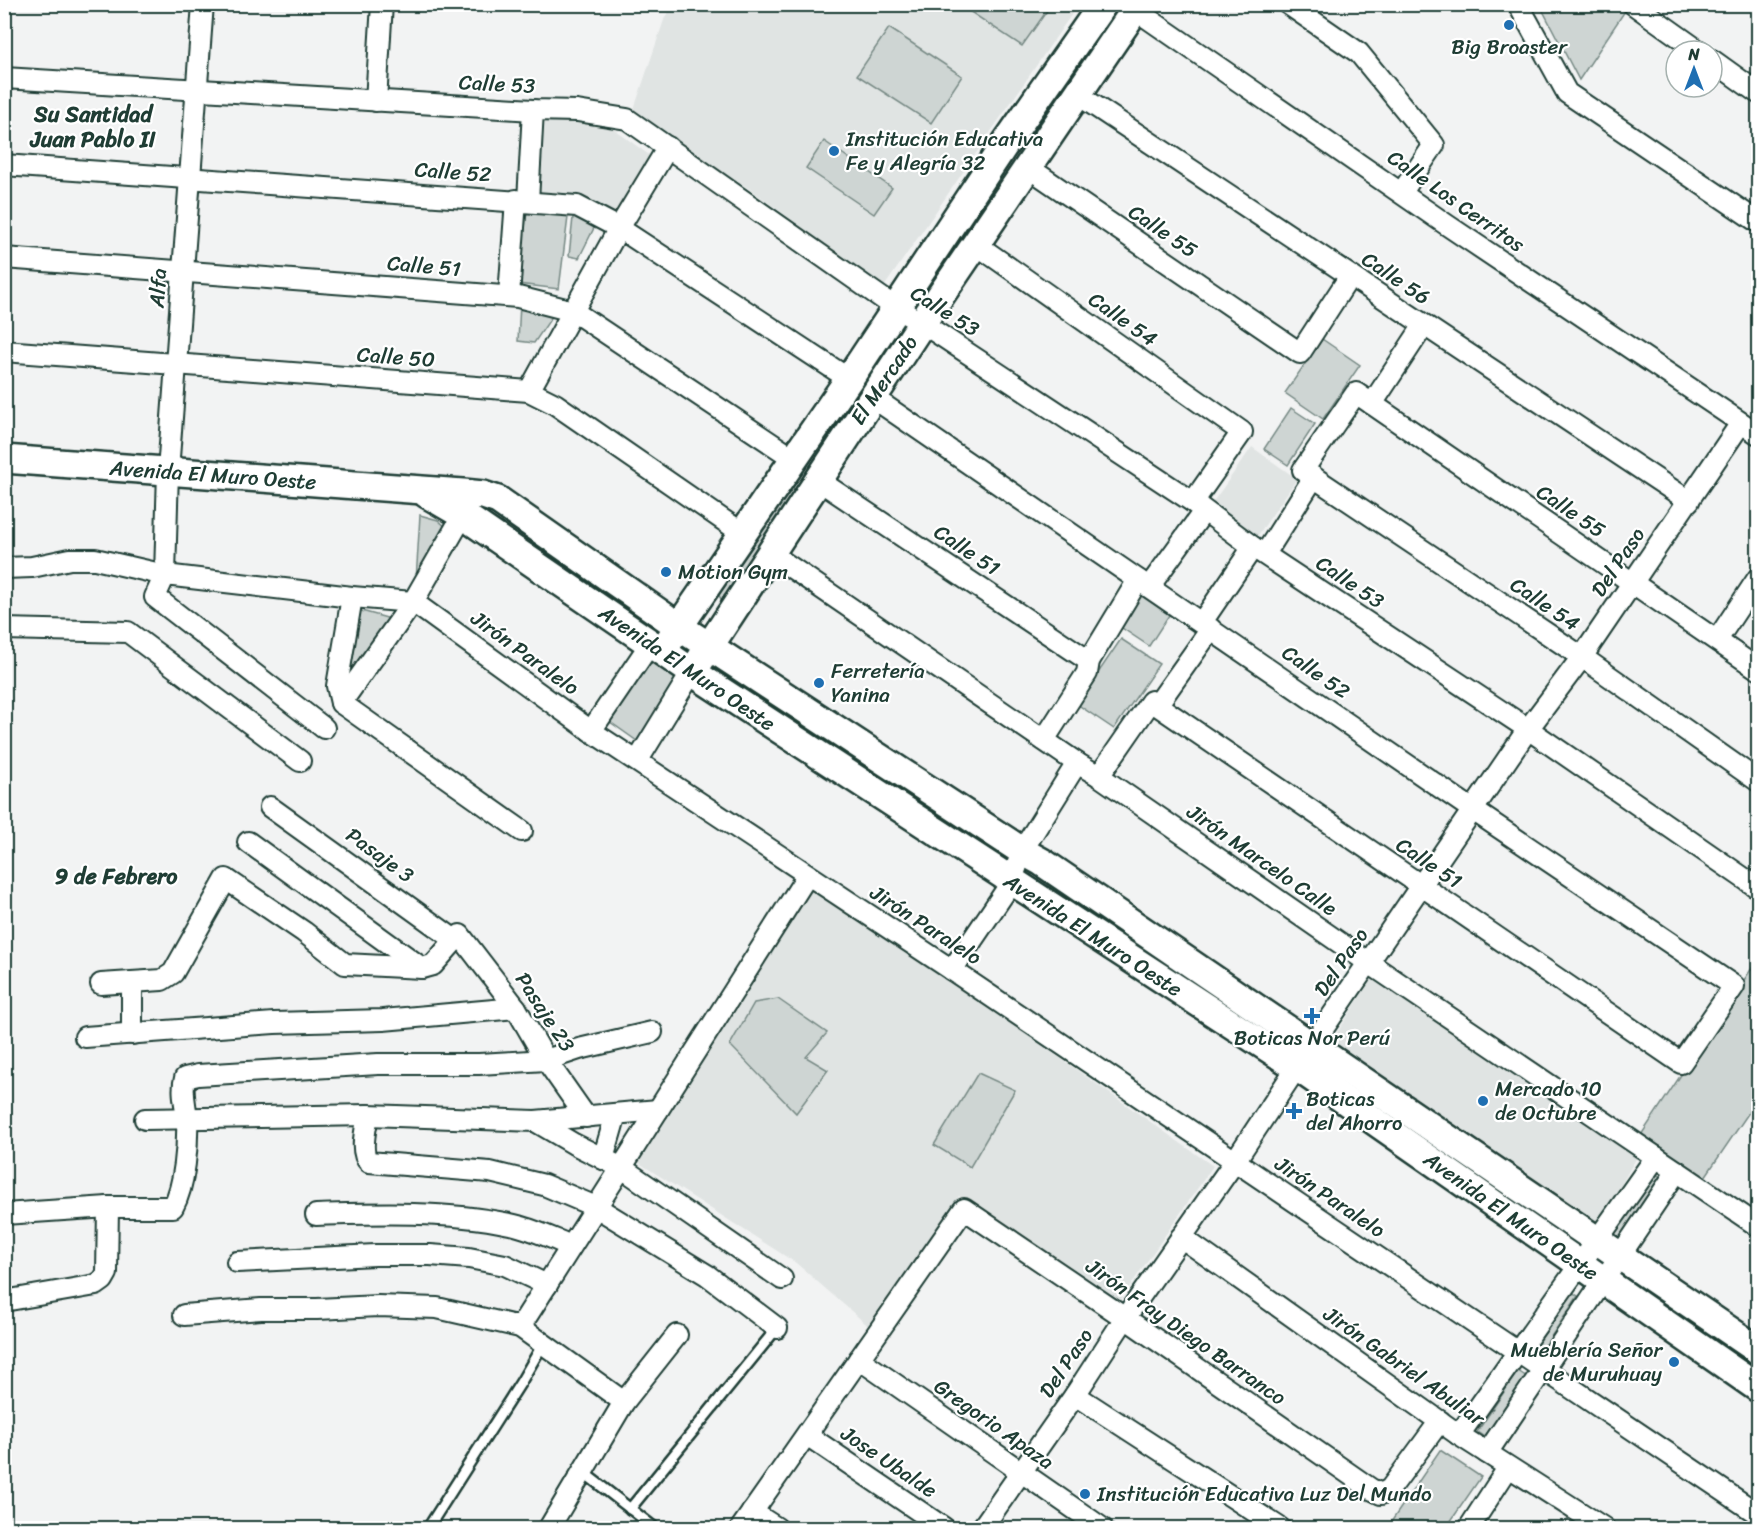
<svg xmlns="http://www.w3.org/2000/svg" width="1763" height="1533" font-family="Sriracha,sans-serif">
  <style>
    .built { fill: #e0e4e3 }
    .green { fill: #ced5d3; stroke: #768984; stroke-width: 1.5 }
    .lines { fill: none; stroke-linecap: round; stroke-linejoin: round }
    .lane-casing { stroke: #1f3d34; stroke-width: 14 }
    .street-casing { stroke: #1f3d34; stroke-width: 24 }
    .secondary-casing { stroke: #1f3d34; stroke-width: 32 }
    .lane { stroke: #fff; stroke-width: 9 }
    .street { stroke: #fff; stroke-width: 20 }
    .secondary { stroke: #fff; stroke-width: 27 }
    .poi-dot { fill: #1f6fb2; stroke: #fff; stroke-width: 2 }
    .labels { text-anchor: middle; stroke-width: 4.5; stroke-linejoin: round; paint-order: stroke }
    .poi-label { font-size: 21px; fill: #1f3d34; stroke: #fff; text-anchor: start }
    .street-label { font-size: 21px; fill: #1f3d34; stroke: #fff }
    .neighbourhood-label { font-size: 22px; font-weight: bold; fill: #1f3d34; stroke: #fff }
  </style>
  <rect width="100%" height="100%" fill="#f2f3f3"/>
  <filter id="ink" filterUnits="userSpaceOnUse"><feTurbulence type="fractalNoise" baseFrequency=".0167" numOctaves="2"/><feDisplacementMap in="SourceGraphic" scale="12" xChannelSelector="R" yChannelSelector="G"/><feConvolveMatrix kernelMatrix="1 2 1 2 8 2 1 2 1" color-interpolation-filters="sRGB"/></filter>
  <g filter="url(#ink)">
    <g class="built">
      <path d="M673,5H1078L884,287L748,188L632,115L665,17Z"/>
      <path d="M538,119L608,125L652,157L611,220L533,199Z"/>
      <path d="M1252,447L1297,479L1254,541L1208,509Z"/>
      <path d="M814,885L1213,1166L1117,1305L959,1196L873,1330L796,1263L636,1161Z"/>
      <path d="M1372,978L1637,1157L1597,1226L1330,1044Z"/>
    </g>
    <g class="green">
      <path d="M960,5H1051L1022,46Z"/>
      <path d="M1540,5H1617L1625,11L1579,80Z"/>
      <path d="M1097,23L1110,33L932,290L920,281Z"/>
      <path d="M889,28L962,76L931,123L857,75Z"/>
      <path d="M824,141L892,188L874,214L806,168Z"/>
      <path d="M528,204L569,209L559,289L518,284Z"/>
      <path d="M574,208L598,220L579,258L569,256Z"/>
      <path d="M520,304L553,315L534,343L518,341Z"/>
      <path d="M890,327L902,335L733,587L721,599L716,590Z"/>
      <path d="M1322,339L1360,365L1323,419L1285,393Z"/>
      <path d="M1291,408L1315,424L1288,465L1264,449Z"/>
      <path d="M493,507L667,623L660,634L485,517Z"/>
      <path d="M420,515L438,520L448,529L416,581Z"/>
      <path d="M1141,593L1171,612L1149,646L1119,626Z"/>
      <path d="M358,610L394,620L345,685Z"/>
      <path d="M1121,639L1159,664L1114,729L1077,704Z"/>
      <path d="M650,658L681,680L637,741L606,719Z"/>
      <path d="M720,662L1010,852L1002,864L713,673Z"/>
      <path d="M1034,871L1290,1043L1283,1053L1027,881Z"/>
      <path d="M1758,959V1099L1701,1183L1637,1141Z"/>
      <path d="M778,999L827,1033L806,1057L828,1070L796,1113L730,1045L754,1003Z"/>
      <path d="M978,1073L1015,1090L970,1167L934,1145Z"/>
      <path d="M1655,1173L1663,1179L1617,1241L1609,1235Z"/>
      <path d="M1624,1273L1758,1365V1379L1617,1283Z"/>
      <path d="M1572,1292L1578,1296L1537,1358L1531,1354Z"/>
      <path d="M1518,1371L1527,1377L1486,1438L1477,1432Z"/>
      <path d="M1440,1450L1481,1477L1446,1528H1387Z"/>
    </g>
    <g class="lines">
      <defs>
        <g id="lane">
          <path d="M583,1472L655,1528"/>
          <path d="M630,1509L777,1328"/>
          <path d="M428,1528L521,1382L543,1344"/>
        </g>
        <g id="street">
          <path d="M203,4L168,471L165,575L155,597L324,728"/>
          <path d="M1127,4L1447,225L1758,434"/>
          <path d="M1288,4L1359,53L1434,145L1402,192"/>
          <path d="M1518,4L1567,93L1758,222"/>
          <path d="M1633,4L1699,51"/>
          <path d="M1712,60L1758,93"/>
          <path d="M4,78L533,110L577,111L627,119L896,308L922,323L1193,502L1253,547L1528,729L1758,888"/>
          <path d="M1077,94L1689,501"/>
          <path d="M376,101L382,4"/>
          <path d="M4,165L577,206L619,228L849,379"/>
          <path d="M1029,168L1300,353L1350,276"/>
          <path d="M528,201L533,110"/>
          <path d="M977,245L1242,432L1193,502"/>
          <path d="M4,258L518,297L573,311L793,458"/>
          <path d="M509,296L516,200"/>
          <path d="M4,351L529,391L555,404L742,533"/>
          <path d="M529,391L619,228L668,147"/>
          <path d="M872,397L1473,810L1734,986L1681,1063L1151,701L1099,776"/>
          <path d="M1372,404L1424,325"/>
          <path d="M818,480L1089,661"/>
          <path d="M770,553L1077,763L1099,776L1369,963L1758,1226"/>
          <path d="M1265,554L1314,477"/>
          <path d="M4,568L32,567L70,559H95L165,575L352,597L413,602L591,731L952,970L1758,1514"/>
          <path d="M1149,587L1204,511"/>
          <path d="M352,597L337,686L341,703L522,831"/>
          <path d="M1202,622L1253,547"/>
          <path d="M4,629L128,632L300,761"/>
          <path d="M1717,640L1758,578"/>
          <path d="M1758,669L1356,393L1303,470L1582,657L1758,781"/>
          <path d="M341,703L413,602L463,515"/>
          <path d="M1157,705L1211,629"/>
          <path d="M591,731L650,644"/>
          <path d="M1044,740L1087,673L1089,661L1138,580"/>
          <path d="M638,760L692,672"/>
          <path d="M270,807L455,940L460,935L516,1008L546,1060L586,1117"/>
          <path d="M248,842L422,968"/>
          <path d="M952,970L1011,883L1022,851L1077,763"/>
          <path d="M101,984L162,980L173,973L226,879L304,932L345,964L422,968L433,965L455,940"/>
          <path d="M132,1034V983"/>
          <path d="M85,1037L274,1023L383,1020L516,1008"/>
          <path d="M368,1115C366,1128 359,1152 369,1162L490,1172L544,1185L596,1207L707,1275L777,1328"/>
          <path d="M145,1119L368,1115L535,1121L658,1110"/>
          <path d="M535,1121L574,1144L622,1168L782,1279"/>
          <path d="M603,1159L616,1114"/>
          <path d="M4,1214L108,1207H173C185,1185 188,1144 187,1119C186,1105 181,1092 185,1078L198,1075L378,1064H479L546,1060L579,1049L652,1032"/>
          <path d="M316,1215C380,1213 447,1211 510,1224C531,1228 551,1238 571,1246"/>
          <path d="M1181,1237L1459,1435L1604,1528"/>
          <path d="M237,1262L375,1255H430L469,1258L505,1265L547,1285"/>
          <path d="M4,1301L96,1285L103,1280L107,1273L108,1207"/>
          <path d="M184,1315L261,1309H317L378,1306L437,1308L520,1327L624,1402"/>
          <path d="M520,1327L807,876"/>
          <path d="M859,1359L1102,1528"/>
          <path d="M1075,1395L1280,1528"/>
          <path d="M807,1435L944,1528"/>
          <path d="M1459,1435L1656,1157"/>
          <path d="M1487,1453L1677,1171"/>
          <path d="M752,1512L777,1528"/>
          <path d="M549,1528L624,1402L677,1335"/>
          <path d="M741,1528L964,1209L1125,1318L1371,1489L1381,1494L1390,1489L1440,1421"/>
          <path d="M982,1528L1075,1395L1125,1318L1235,1161L1297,1067L1528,729L1582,657L1741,423"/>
          <path d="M1469,1528L1508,1468"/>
        </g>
        <g id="secondary">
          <path d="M4,459L463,493L483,495L498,500L678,626L1022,851L1042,862L1758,1350"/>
          <path d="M427,494L463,515L692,672L1297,1067L1758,1388"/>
          <path d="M669,641L849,379L1003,147L1103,4"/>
          <path d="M699,662L922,323L1139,4"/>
        </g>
      </defs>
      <use href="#lane" class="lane-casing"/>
      <use href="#street" class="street-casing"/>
      <use href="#secondary" class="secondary-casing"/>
      <use href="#lane" class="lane"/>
      <use href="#street" class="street"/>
      <use href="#secondary" class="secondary"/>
    </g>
  </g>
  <g class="poi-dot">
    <circle cx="1509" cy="25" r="6"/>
    <circle cx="834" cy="151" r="6"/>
    <circle cx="666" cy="572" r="6"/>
    <circle cx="819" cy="683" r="6"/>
    <path d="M1309 1007h6v6h6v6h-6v6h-6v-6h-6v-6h6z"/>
    <circle cx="1483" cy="1101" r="6"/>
    <path d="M1291 1102h6v6h6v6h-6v6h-6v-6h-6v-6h6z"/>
    <circle cx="1674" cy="1362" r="6"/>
    <circle cx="1085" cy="1494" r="6"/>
  </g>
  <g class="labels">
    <g class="poi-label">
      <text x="1509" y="54" text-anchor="middle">Big Broaster</text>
      <text x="846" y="146">Institución Educativa<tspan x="846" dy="24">Fe y Alegría 32</tspan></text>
      <text x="678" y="579">Motion Gym</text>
      <text x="831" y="678">Ferretería<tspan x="831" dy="24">Yanina</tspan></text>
      <text x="1312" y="1045" text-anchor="middle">Boticas Nor Perú</text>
      <text x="1495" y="1096">Mercado 10<tspan x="1495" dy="24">de Octubre</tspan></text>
      <text x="1306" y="1106">Boticas<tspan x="1306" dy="24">del Ahorro</tspan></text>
      <text x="1662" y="1357" text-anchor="end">Mueblería Señor<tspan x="1662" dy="24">de Muruhuay</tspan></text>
      <text x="1097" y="1501">Institución Educativa Luz Del Mundo</text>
    </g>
    <g class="street-label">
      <text transform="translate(497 84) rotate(3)" y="7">Calle 53</text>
      <text transform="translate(453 172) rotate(4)" y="7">Calle 52</text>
      <text transform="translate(1456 201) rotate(35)" y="7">Calle Los Cerritos</text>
      <text transform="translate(1163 231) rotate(34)" y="7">Calle 55</text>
      <text transform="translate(424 266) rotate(5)" y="7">Calle 51</text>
      <text transform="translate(1396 278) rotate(34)" y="7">Calle 56</text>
      <text transform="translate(158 288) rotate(-86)" y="7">Alfa</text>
      <text transform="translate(945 311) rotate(32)" y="7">Calle 53</text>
      <text transform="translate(1123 319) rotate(35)" y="7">Calle 54</text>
      <text transform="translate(396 357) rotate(4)" y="7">Calle 50</text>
      <text transform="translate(884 380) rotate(-56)" y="7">El Mercado</text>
      <text transform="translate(213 475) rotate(4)" y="7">Avenida El Muro Oeste</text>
      <text transform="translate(1571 511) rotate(34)" y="7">Calle 55</text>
      <text transform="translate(967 550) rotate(34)" y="7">Calle 51</text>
      <text transform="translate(1618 562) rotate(-56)" y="7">Del Paso</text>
      <text transform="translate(1350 582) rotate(34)" y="7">Calle 53</text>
      <text transform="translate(1545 604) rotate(34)" y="7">Calle 54</text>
      <text transform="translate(525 653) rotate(36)" y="7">Jirón Paralelo</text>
      <text transform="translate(687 668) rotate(34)" y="7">Avenida El Muro Oeste</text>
      <text transform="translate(1316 672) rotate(35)" y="7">Calle 52</text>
      <text transform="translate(380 855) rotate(36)" y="7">Pasaje 3</text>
      <text transform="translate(1262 860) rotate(35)" y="7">Jirón Marcelo Calle</text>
      <text transform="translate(1429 863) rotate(34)" y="7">Calle 51</text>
      <text transform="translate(926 925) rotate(33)" y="7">Jirón Paralelo</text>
      <text transform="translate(1093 935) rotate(33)" y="7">Avenida El Muro Oeste</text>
      <text transform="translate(1341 962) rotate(-55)" y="7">Del Paso</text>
      <text transform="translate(545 1012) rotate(57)" y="7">Pasaje 23</text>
      <text transform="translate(1330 1197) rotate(34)" y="7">Jirón Paralelo</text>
      <text transform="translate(1511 1216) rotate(35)" y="7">Avenida El Muro Oeste</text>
      <text transform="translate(1186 1332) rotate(35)" y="7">Jirón Fray Diego Barranco</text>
      <text transform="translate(1066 1363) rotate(-56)" y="7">Del Paso</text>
      <text transform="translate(1404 1366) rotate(35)" y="7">Jirón Gabriel Abuliar</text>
      <text transform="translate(994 1424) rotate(35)" y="7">Gregorio Apaza</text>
      <text transform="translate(889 1462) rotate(34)" y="7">Jose Ubalde</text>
    </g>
    <g class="neighbourhood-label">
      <text x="93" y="122">Su Santidad<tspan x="93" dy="25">Juan Pablo II</tspan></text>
      <text x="116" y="884">9 de Febrero</text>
    </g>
  </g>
  <rect width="1763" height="1533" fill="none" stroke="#fff" stroke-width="24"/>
  <rect x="12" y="12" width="1739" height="1509" fill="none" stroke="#1f3d34" stroke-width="2" filter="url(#ink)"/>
  <g transform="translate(1694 69)"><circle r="28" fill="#ffffff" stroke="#a5b1ae" stroke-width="1.5"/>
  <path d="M0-4.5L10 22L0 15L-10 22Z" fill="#1f6fb2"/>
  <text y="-9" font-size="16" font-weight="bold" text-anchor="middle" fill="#1f3d34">N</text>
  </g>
</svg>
